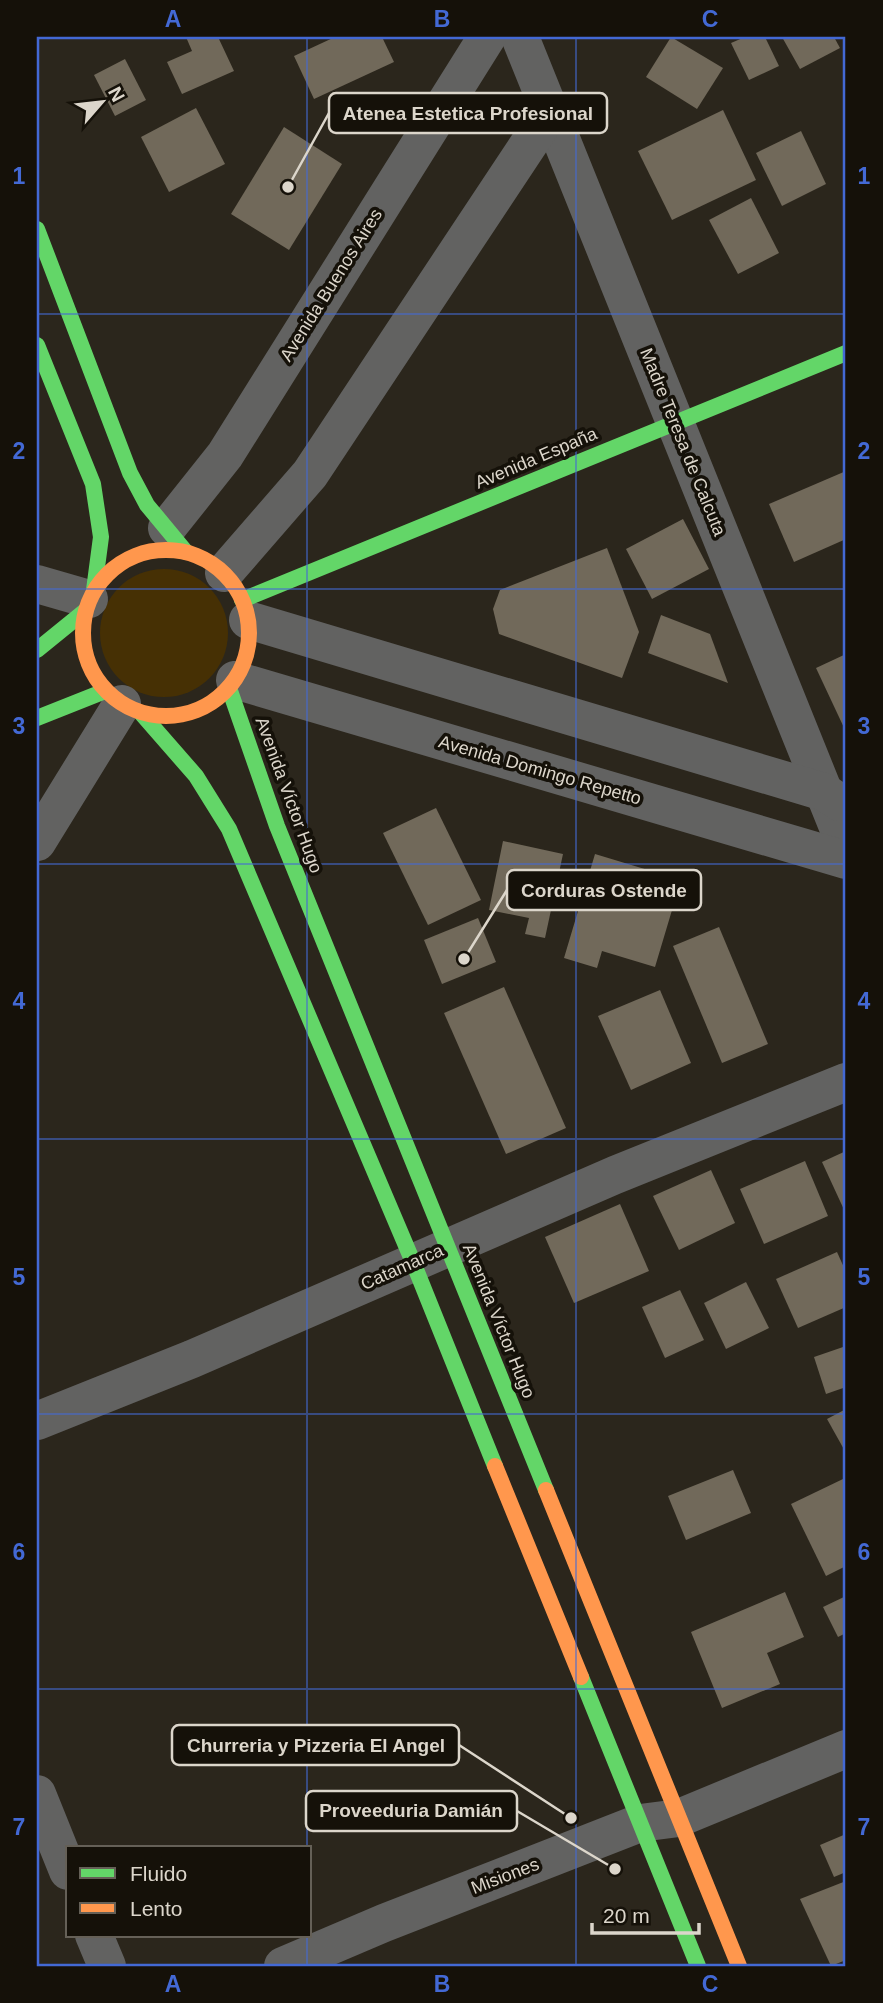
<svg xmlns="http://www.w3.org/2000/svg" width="883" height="2003" font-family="Helvetica,sans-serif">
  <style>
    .green { fill: #463004 }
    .building { fill: #71695a }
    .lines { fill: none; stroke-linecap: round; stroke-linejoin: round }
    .street { stroke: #626261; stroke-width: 38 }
    .fast { stroke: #63d668; stroke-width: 16 }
    .slow { stroke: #ff974d; stroke-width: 16 }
    .grid { fill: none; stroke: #4369d5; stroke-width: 2; stroke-opacity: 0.55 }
    .labels { text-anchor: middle; stroke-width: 7; stroke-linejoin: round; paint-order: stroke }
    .street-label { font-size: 18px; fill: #dcd6cb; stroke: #151109 }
    .leader { fill: none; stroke: #dcd6cb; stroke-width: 2.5 }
    .callout-dot { fill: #dcd6cb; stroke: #151109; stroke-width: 2.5 }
    .callout { fill: #151109; stroke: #dcd6cb; stroke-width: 2.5 }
    .callout-label { font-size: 19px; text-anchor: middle; font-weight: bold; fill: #dcd6cb }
    .neatline { fill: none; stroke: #4369d5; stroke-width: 2.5 }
    .grid-label { font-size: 23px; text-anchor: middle; font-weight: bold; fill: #4369d5 }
  </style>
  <rect width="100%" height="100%" fill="#2b261c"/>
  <circle class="green" cx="164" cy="633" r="64"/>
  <g class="building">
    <path d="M186,37H218L234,71L182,94L167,62L192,51Z"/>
    <path d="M335,37H382L394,62L314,99L294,56Z"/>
    <path d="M671,37L723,68L697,109L646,77Z"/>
    <path d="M745,37H765L779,66L749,80L731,43Z"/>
    <path d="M782,37H834L840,48L800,69Z"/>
    <path d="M125,59L146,100L115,116L94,75Z"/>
    <path d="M196,108L225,164L169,192L141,137Z"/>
    <path d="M723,110L756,180L672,220L638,151Z"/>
    <path d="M284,127L342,164L289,250L231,214Z"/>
    <path d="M801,131L826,184L782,206L756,153Z"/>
    <path d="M751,198L779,253L738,274L709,220Z"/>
    <path d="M846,471V539L794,562L769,504Z"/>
    <path d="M683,519L709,569L652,599L626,549Z"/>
    <path d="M607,548L639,632L622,678L499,634L493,609L500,590Z"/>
    <path d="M661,615L710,634L728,683L648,653Z"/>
    <path d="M846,654V732L816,668Z"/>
    <path d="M436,808L481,900L428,925L383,833Z"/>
    <path d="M503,841L563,854L545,938L525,934L529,918L489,910Z"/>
    <path d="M595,854L681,880L655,967L602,951L597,968L564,958Z"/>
    <path d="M478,918L496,962L442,984L424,940Z"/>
    <path d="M719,927L768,1044L722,1063L673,946Z"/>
    <path d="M504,987L566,1128L506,1154L444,1013Z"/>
    <path d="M660,990L691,1063L631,1090L598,1016Z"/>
    <path d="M846,1151V1214L822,1162Z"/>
    <path d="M805,1161L828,1216L764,1244L740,1189Z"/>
    <path d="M711,1170L735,1223L679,1250L653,1196Z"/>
    <path d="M620,1204L649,1271L574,1303L545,1237Z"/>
    <path d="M837,1252L846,1272V1307L798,1328L776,1279Z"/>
    <path d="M746,1282L769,1328L726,1349L704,1303Z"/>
    <path d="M680,1290L704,1340L665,1358L642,1307Z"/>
    <path d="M846,1346V1387L826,1394L814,1357Z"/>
    <path d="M846,1409V1453L827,1419Z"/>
    <path d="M733,1470L751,1513L686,1540L668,1496Z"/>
    <path d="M843,1479L846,1485V1566L826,1576L791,1504Z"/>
    <path d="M785,1592L804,1637L767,1653L780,1684L722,1708L691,1632Z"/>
    <path d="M846,1596V1633L838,1637L823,1607Z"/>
    <path d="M846,1834V1872L834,1877L820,1845Z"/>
    <path d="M846,1881V1960L831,1966L800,1899Z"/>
  </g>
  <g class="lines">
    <g class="street">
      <path d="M520,37L846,847"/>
      <path d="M167,528L225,455L487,37"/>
      <path d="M224,573L310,474L550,112"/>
      <path d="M37,584L89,599"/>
      <path d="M248,620L824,792L839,802"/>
      <path d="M235,680L846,860"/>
      <path d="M37,842L122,704"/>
      <path d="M37,1421L192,1359L615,1175L846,1082"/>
      <path d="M37,1794L68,1871"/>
      <path d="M94,1935L107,1966"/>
      <path d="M283,1966L384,1923L640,1823L679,1818L846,1749"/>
    </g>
    <g class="fast">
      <path d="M37,229L130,473L147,505L186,552"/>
      <path d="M37,345L93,484L101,537L94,590"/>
      <path d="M242,600L846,353"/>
      <path d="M37,650L85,611"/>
      <path d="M229,688L277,826L546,1490"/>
      <path d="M141,713L196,776L229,829L413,1262L495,1466"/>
      <path d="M37,718L105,691"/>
      <path d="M581,1677L698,1966"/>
    </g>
    <g class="slow">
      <circle cx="166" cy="633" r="83"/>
      <path d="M495,1466L581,1677"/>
      <path d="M546,1490L739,1966"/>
    </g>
  </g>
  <path class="grid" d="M307,37V1847M576,37V1966M37,314H846M37,589H846M37,864H846M37,1139H846M37,1414H846M37,1689H846M307,1935V1966"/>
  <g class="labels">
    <g class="street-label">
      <text transform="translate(331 285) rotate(-58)" y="6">Avenida Buenos Aires</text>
      <text transform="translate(683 442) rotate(68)" y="6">Madre Teresa de Calcuta</text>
      <text transform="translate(536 458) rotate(-23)" y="6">Avenida España</text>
      <text transform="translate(540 770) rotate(16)" y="6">Avenida Domingo Repetto</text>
      <text transform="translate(289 795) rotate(70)" y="6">Avenida Víctor Hugo</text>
      <text transform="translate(402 1267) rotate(-24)" y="6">Catamarca</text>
      <text transform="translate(499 1321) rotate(68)" y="6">Avenida Víctor Hugo</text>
      <text transform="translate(505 1876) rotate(-21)" y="6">Misiones</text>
    </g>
  </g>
  <path class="leader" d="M288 187L329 113M464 959L507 890M571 1818L459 1745M615 1869L517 1811"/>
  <g class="callout-dot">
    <circle cx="288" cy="187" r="7"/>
    <circle cx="464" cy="959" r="7"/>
    <circle cx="571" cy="1818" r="7"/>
    <circle cx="615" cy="1869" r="7"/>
  </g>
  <g class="callout">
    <rect x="329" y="93" width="278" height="40" rx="7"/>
    <rect x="507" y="870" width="194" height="40" rx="7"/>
    <rect x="172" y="1725" width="287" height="40" rx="7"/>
    <rect x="306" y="1791" width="211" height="40" rx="7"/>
  </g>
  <g class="callout-label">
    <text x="468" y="120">Atenea Estetica Profesional</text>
    <text x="604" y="897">Corduras Ostende</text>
    <text x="316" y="1752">Churreria y Pizzeria El Angel</text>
    <text x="411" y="1817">Proveeduria Damián</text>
  </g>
  <rect width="883" height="2003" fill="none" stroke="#151109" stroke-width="77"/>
  <rect x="66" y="1846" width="245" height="91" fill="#151109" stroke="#656057" stroke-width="2"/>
  <rect x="80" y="1868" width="35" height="10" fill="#63d668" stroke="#656057" stroke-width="2"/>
  <text x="130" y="1881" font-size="21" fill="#dcd6cb">Fluido</text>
  <rect x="80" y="1903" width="35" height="10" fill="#ff974d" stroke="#656057" stroke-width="2"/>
  <text x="130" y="1916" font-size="21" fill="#dcd6cb">Lento</text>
  <g transform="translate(102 102) rotate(62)" stroke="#151109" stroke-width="5" paint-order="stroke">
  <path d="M0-5L12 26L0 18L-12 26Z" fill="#dcd6cb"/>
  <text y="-10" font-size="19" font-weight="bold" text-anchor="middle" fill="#dcd6cb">N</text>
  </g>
  <path d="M592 1923v10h107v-10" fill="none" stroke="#dcd6cb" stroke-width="3.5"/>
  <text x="603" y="1923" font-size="21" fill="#dcd6cb" stroke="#151109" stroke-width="5" paint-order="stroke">20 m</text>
  <rect x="38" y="38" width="806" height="1927" class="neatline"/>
  <g class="grid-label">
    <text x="173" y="27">A</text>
    <text x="442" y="27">B</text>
    <text x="710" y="27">C</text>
    <text x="19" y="184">1</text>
    <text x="864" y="184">1</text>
    <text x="19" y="459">2</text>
    <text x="864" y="459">2</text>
    <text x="19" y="734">3</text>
    <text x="864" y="734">3</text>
    <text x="19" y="1009">4</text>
    <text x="864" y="1009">4</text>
    <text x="19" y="1285">5</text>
    <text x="864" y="1285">5</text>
    <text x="19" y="1560">6</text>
    <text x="864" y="1560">6</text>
    <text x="19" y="1835">7</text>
    <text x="864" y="1835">7</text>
    <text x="173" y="1992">A</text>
    <text x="442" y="1992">B</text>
    <text x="710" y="1992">C</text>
  </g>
</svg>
